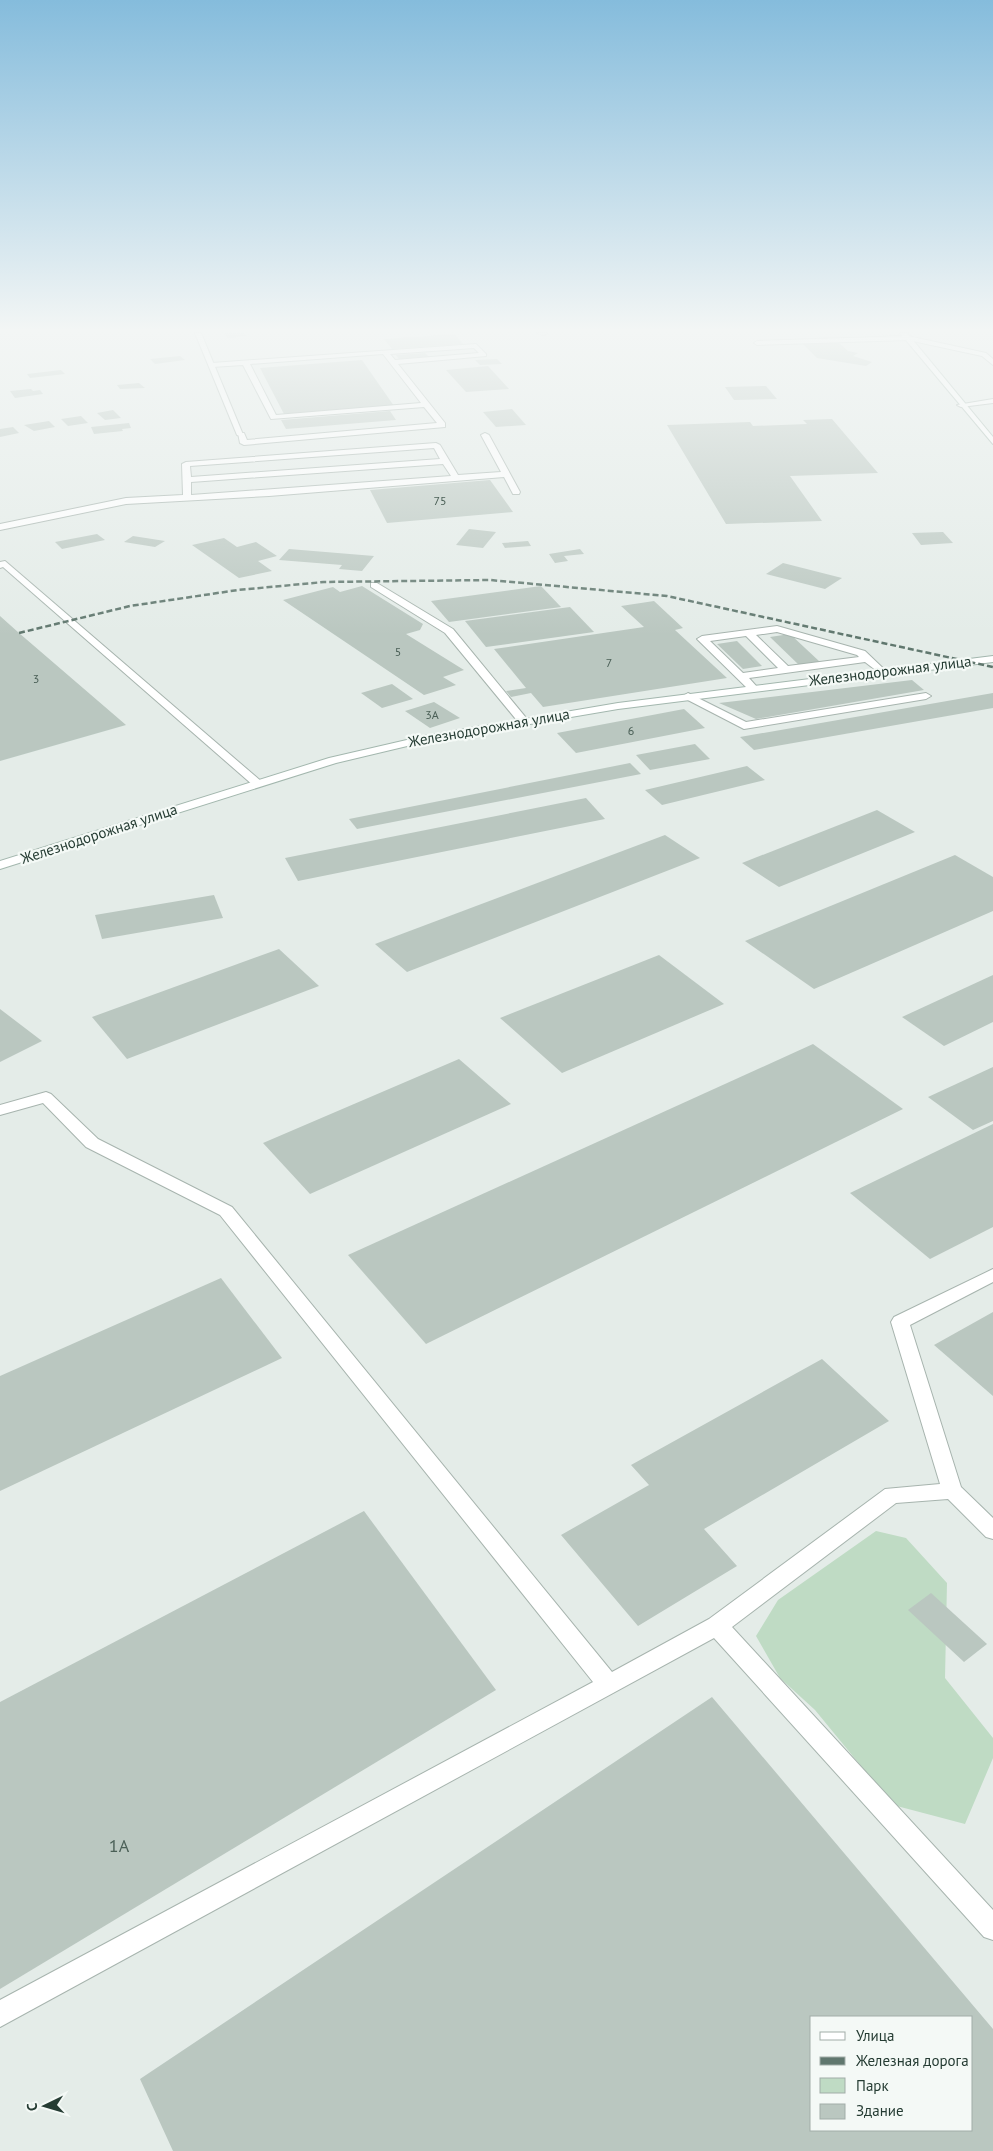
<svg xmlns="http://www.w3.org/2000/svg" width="993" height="2151" font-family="'PT Sans',sans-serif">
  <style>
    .green { fill: #bfdbc4 }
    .building { fill: #bac7c0; fill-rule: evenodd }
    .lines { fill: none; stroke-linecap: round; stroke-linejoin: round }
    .lane-casing { stroke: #a7b4ae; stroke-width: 2 }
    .street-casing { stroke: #a7b4ae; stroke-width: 2 }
    .secondary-casing { stroke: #a3b7ae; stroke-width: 2 }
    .lane { fill: #fff; fill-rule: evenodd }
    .street { fill: #fff; fill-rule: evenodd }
    .secondary { fill: #fff; fill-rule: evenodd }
    .rail { stroke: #60776e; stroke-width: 2.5; stroke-dasharray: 6 3; stroke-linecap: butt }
    .labels { text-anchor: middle; stroke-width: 4.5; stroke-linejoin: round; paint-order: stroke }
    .far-number-label { font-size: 12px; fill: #4a5f56 }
    .far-street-label { font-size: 15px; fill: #253c33; stroke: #f4f9f6 }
    .near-number-label { font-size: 18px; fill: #4a5f56 }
  </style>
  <rect width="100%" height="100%" fill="#e4ece8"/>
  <path class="green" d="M876,1531L906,1538L947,1583L945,1678L993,1738V1758L965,1824L893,1805L815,1710L780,1678L756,1636L778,1600Z"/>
  <g class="building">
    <path d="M225,333H245L247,336L227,338Z"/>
    <path d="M454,334L463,344L392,349L384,339Z"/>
    <path d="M838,342L848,351L858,353L853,356L872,362L866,366L817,358L802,343Z"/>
    <path d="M425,353L429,357L399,359L396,355Z"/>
    <path d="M180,356L185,360L155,364L150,359Z"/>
    <path d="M497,359L502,364L480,365L475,360Z"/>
    <path d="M362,360L394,406L284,414L260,368Z"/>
    <path d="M488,366L509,389L466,392L446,370Z"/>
    <path d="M61,370L65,374L30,378L27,374Z"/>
    <path d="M139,383L145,388L120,389L117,385Z"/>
    <path d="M766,386L777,399L734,400L725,387Z"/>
    <path d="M31,389L33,391L40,390L43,394L15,398L10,391Z"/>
    <path d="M512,409L526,425L496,427L483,412Z"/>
    <path d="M113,410L121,418L105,420L97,413Z"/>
    <path d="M390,411L396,420L286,429L281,420Z"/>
    <path d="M81,416L88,423L68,426L61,419Z"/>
    <path d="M832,419L878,473L790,476L822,521L726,524L667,425L750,422L753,426L807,424L803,420Z"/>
    <path d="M49,421L55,427L34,431L24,425Z"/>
    <path d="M129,423L131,428L122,429L123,431L94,434L91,427Z"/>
    <path d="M13,427L19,433L0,437V429Z"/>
    <path d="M490,480L513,512L387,523L370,490Z"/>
    <path d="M469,529L496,532L483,548L456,545Z"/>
    <path d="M943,532L953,543L921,545L912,533Z"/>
    <path d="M97,534L105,540L62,549L55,542Z"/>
    <path d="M133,536L165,541L155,547L124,542Z"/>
    <path d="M224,538L237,547L256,542L277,556L258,561L272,571L239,578L192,545Z"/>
    <path d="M528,541L531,546L505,548L502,543Z"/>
    <path d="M289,549L374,556L362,571L339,569L342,565L279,560Z"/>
    <path d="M580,549L584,554L564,556L568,561L555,563L549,554Z"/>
    <path d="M783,563L842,578L825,589L766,574Z"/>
    <path d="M362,586L423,624L420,630L406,634L464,670L443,677L456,685L424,695L283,600L333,587L340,592Z"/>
    <path d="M541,586L561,607L449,622L431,601Z"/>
    <path d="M654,601L683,628L675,630L727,678L543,707L531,693L511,697L506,691L526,688L494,649L644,627L621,606Z"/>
    <path d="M570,607L594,632L486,647L465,621Z"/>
    <path d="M0,616L19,633L126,725L0,761Z"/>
    <path d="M790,634L820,662L799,665L770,637Z"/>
    <path d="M737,641L762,666L743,669L717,644Z"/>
    <path d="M912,680L924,690L756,719L719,703Z"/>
    <path d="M392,684L413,699L382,708L361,693Z"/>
    <path d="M993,693V708L754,750L740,737Z"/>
    <path d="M434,702L460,718L430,728L405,711Z"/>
    <path d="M684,709L705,728L576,753L557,733Z"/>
    <path d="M695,744L710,759L650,770L636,755Z"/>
    <path d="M630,763L641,774L357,829L349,819Z"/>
    <path d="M747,766L765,780L662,805L645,790Z"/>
    <path d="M586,798L605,819L298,881L285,858Z"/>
    <path d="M877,810L915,832L779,887L742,863Z"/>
    <path d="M665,835L700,858L407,972L375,944Z"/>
    <path d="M955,855L993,877V911L814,989L745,941Z"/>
    <path d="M214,895L223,918L102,939L95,915Z"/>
    <path d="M279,949L319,986L127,1059L92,1017Z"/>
    <path d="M659,955L724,1004L562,1073L500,1018Z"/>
    <path d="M993,975V1022L944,1046L902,1017Z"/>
    <path d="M0,1009L42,1041L0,1062Z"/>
    <path d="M813,1044L903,1109L426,1344L348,1255Z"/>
    <path d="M459,1059L511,1104L310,1194L263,1143Z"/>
    <path d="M993,1067V1121L973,1130L928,1097Z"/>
    <path d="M993,1124V1227L930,1259L850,1193Z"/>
    <path d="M221,1278L282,1358L0,1491V1376Z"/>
    <path d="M993,1312V1396L934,1345Z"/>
    <path d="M822,1359L889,1421L704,1529L737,1566L638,1626L561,1535L649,1485L631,1465Z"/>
    <path d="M364,1511L496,1690L0,1989V1702Z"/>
    <path d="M931,1593L987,1644L964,1662L908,1610Z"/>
    <path d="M712,1697L993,2029V2151H173L140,2079ZM812,2017H972V2130H812Z"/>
  </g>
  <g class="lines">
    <defs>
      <g id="lane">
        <path d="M537,333H547L544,335Z"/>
        <path d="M908,336L986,353L993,359V365L982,356L908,340L757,345L754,343L757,341Z"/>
        <path d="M476,344L486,354V356L398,364L445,423V427L244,445L240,443L238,433H244L247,440L437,423L424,407L271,419L243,365L212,367L209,365L212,363ZM474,348L479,353L395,360L390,354ZM383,354L421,403L276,415L250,364Z"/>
        <path d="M993,399V403L961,407L957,405Z"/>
        <path d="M485,433L489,435L520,492L519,494H513L504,477L269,496L126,504L0,530V524L126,498L183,495L182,464L186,462L436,443L440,445L458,475L501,472L481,435ZM434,448L440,459L191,477L190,466ZM443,464L451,476L191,495V482Z"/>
        <path d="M5,561L262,782V786H254L3,567L0,568V562Z"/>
        <path d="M371,583H377L453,629L527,719V723H519L445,633L371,587Z"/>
        <path d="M777,626L865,651L887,672L882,675L865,662L749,678L758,688L753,691L749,690L697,639L702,636ZM777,632L857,655L859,657L788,666L756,635ZM746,636L778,668L743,673L710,641Z"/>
        <path d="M688,693L746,722L926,693L931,696L926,699L744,729L684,698L683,696Z"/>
        <path d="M46,1092L51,1094L98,1139L232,1207L612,1672L709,1619L885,1489L940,1484L891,1322L894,1317L993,1269V1282L910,1325L961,1487L993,1518V1539L986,1537L948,1499L896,1503L732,1627L993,1910V1940L984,1937L714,1638L0,2027V2000L593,1682L220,1215L86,1147L43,1103L0,1115V1105Z"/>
      </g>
      <path id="street" d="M195,333H201L244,437L237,435Z"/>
      <g id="secondary">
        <path d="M900,333H907L993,437V444Z"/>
        <path d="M993,656V662L618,709L424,742L336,763L0,869V861L329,758L424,736L618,703Z"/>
      </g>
    </defs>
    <use href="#lane" class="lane-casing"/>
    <use href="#street" class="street-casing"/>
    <use href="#secondary" class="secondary-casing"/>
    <use href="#lane" class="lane"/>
    <use href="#street" class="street"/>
    <use href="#secondary" class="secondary"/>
    <path class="rail" d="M19,633L130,606L238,590L324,582L490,580L667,596L993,667"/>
  </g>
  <linearGradient id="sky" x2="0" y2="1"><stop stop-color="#85bcdc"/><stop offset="0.52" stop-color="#f3f6f5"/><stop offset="1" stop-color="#f3f6f5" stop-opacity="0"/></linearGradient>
  <rect width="993" height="635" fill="url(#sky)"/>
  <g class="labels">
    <g class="far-number-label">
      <text x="440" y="505">75</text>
      <text x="398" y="656">5</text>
      <text x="609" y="667">7</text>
      <text x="36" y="683">3</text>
      <text x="432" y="719">3А</text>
      <text x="631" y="735">6</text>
    </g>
    <g class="far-street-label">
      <text transform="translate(890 671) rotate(-7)" y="5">Железнодорожная улица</text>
      <text transform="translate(489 728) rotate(-10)" y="5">Железнодорожная улица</text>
      <text transform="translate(99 834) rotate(-18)" y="5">Железнодорожная улица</text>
    </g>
    <g class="near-number-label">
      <text x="119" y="1852">1А</text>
    </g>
  </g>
  <rect x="810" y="2016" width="162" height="115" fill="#f4f9f6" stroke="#a1ada8"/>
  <rect x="820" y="2032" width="25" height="8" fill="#ffffff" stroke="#a1ada8"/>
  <text x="856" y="2041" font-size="15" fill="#253c33">Улица</text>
  <rect x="820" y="2057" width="25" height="8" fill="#60776e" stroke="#a1ada8"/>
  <text x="856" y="2066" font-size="15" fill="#253c33">Железная дорога</text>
  <rect x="820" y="2078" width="25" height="15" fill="#bfdbc4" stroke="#a1ada8"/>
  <text x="856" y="2091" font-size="15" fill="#253c33">Парк</text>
  <rect x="820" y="2104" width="25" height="15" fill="#bac7c0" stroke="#a1ada8"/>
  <text x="856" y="2116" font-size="15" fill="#253c33">Здание</text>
  <g transform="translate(45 2106) rotate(265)" stroke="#f4f9f6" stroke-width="4" paint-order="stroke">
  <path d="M0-4L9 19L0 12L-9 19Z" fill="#253c33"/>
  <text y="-8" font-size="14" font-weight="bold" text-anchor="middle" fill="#253c33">С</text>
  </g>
</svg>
